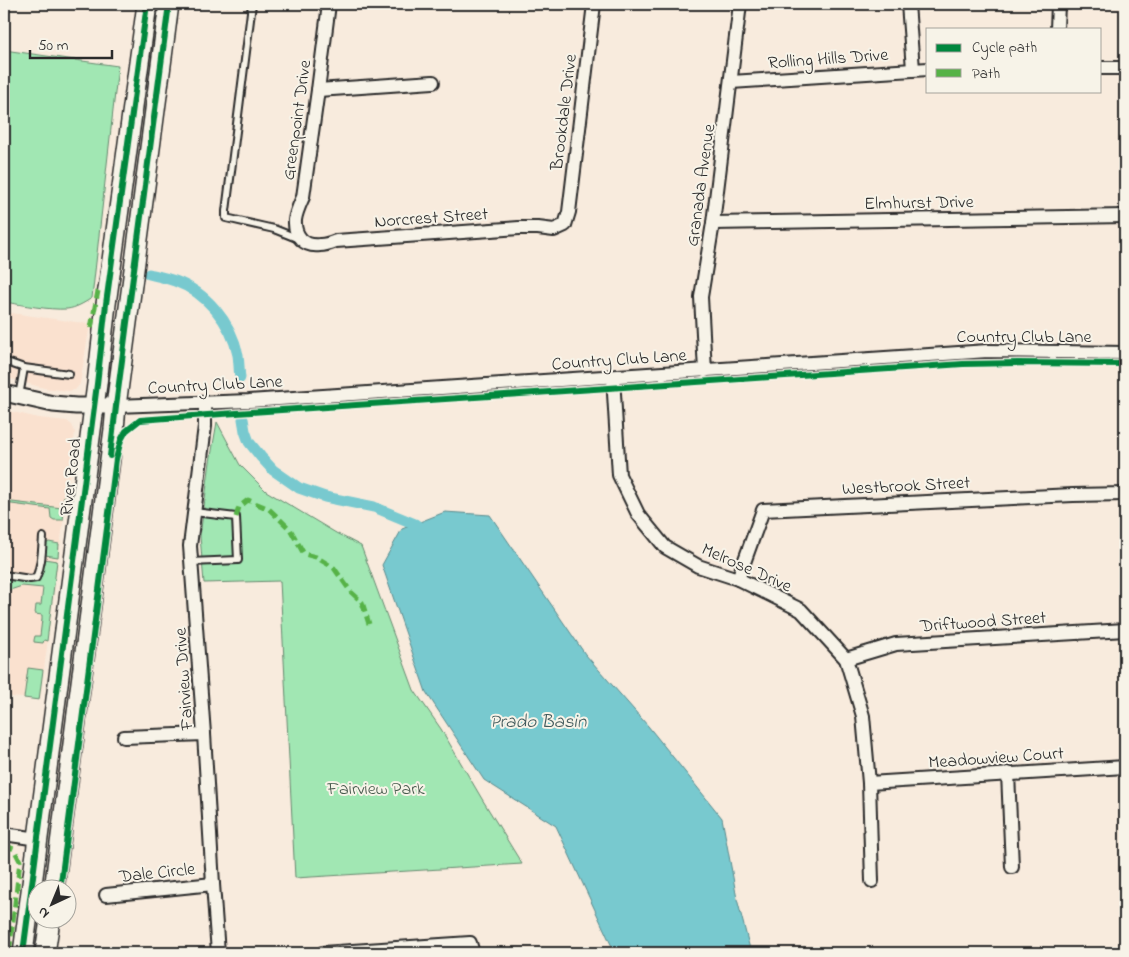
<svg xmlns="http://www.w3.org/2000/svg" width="1129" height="957" font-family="'Indie Flower',sans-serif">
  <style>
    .built { fill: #fae1cf }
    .green { fill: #a1e7b3; stroke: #66896f }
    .water { fill: #78c9cf; stroke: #598a8d }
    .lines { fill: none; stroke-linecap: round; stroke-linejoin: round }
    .canal { stroke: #78c9cf; stroke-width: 11 }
    .service-casing { stroke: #2b2b2b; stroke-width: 10 }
    .minor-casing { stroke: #2b2b2b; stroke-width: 16 }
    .tertiary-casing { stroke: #2b2b2b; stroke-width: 19 }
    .primary-casing { stroke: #2b2b2b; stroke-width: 22 }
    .service { stroke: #f7f3e8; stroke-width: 6 }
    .minor { stroke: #f7f3e8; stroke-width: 12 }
    .tertiary { stroke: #f7f3e8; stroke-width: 15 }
    .primary { stroke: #f7f3e8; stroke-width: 19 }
    .quiet { stroke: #56b246; stroke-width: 5; stroke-dasharray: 10 5; stroke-linecap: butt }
    .cycleway-casing { stroke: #f7f3e8; stroke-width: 9 }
    .cycleway { stroke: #00873e; stroke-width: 6 }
    .labels { text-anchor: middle; stroke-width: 4; stroke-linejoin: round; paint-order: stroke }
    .street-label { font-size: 18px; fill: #2b2b2b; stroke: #f7f3e8 }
    .park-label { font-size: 18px; fill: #485a4d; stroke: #f7f3e8 }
    .water-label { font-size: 19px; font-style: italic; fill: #425a5c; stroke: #f7f3e8 }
  </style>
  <rect width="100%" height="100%" fill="#f8ebdd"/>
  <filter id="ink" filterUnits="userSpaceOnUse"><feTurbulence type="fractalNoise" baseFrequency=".02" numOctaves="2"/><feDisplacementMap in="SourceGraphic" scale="10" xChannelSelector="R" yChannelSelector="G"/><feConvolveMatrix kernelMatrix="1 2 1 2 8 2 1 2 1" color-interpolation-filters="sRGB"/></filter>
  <g filter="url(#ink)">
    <g class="built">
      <path d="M4,312L90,324L80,384L75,390L68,391L44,388L4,377Z"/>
      <path d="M4,410L39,418L67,421L72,425L75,432L40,700L4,696Z"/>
    </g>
    <g class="green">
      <path d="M4,50L118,66L92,298C84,303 76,308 67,309C47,310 24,305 4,302Z"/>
      <path d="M217,422L240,465L266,491L336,533L361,546L414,690L441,729L482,799L522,864L295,878L280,581L204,583L200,536L210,462Z"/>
      <path d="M64,496H66L63,520H54L51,518L50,509L4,503V501L62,508Z"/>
      <path d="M49,542L59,544L58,557L45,555L47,543Z"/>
      <path d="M44,559L57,561L47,641L44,640L43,643L34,642V640L35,636H40L42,619V615L35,614L36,605H41L43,588L22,586L4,592V578L37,579L43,573Z"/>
      <path d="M28,668L43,670L39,700L24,698Z"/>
    </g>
    <path class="water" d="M445,512L490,515L585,654L648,726L722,818L737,899L751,953H615L556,826L484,780L426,692L382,565L402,529Z"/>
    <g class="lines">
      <g class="canal">
        <path d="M149,274C157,276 166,278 175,281C206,292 231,322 238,355C239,362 239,370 240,378"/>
        <path d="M243,419L245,431L249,442L261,457L273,470L299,488L325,497L374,507L415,524L426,533"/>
      </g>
      <defs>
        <g id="service">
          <path d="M252,4L226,211V218L274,229L299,239"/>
          <path d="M4,361L24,368L69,374"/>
          <path d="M19,396L24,368"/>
          <path d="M191,562L238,560L236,517L194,512"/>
          <path d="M4,575L30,579L36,578C42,565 42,550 43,537"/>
        </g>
        <g id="minor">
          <path d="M329,4L318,90L303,197C300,204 296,212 295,220C294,236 304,247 320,245C325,245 331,243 336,241L519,228H538L554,230L565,225L569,212L594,4"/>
          <path d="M908,4L913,69"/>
          <path d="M1057,29L1058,4"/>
          <path d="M1100,68H1125"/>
          <path d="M731,82L928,69"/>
          <path d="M318,90L433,82"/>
          <path d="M713,223L1125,216"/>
          <path d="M705,371L701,297L713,223L740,4"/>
          <path d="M613,377L619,475L638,514L665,547L698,566L738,579L801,610L846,659L863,716L869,783L872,881"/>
          <path d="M205,403V426L190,546L204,734L213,884L218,953"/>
          <path d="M116,406L249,401L988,351L1125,353"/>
          <path d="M738,579L763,510L1073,495L1125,494"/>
          <path d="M846,659L896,644L1125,630"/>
          <path d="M124,737L204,734"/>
          <path d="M1008,773L1012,867"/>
          <path d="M869,783L1125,767"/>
          <path d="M4,834L38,839"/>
          <path d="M106,895L213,884"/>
          <path d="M323,953L470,943L473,953"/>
        </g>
        <path id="tertiary" d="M4,393L53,404L76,406H116"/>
        <g id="primary">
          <path d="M54,890L114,429L116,406L169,4"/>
          <path d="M23,953L97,384L106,304L147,4"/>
          <path d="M45,953L50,920"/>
        </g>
      </defs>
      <use href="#service" class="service-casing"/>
      <use href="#minor" class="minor-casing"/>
      <use href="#tertiary" class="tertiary-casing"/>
      <use href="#primary" class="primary-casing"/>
      <use href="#service" class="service"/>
      <use href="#minor" class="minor"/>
      <use href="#tertiary" class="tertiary"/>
      <use href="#primary" class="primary"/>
      <g class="quiet">
        <path d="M91,328L98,291"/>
        <path d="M236,517L239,507L248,500L269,509L290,529L304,554L316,557L334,568L351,592L362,602L369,624"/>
        <path d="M4,845L14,849L20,861L9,953"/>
      </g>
      <defs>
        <g id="cycleway">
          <path d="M110,456L116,406L169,4"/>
          <path d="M60,890L116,459L121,440L126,431L140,420L193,416L963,364L1018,363L1125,364"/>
          <path d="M23,953L97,384L106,304L147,4"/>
        </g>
      </defs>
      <use href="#cycleway" class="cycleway-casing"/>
      <use href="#cycleway" class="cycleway"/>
    </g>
  </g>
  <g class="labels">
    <g class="street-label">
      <text transform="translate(828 58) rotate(-4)" y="6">Rolling Hills Drive</text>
      <text transform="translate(563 112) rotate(-83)" y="6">Brookdale Drive</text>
      <text transform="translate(296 120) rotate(-82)" y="6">Greenpoint Drive</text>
      <text transform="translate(700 185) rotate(-82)" y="6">Granada Avenue</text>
      <text transform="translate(919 202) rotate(-1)" y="6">Elmhurst Drive</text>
      <text transform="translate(431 217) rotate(-4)" y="6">Norcrest Street</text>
      <text x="1024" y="342">Country Club Lane</text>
      <text transform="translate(619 359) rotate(-4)" y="6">Country Club Lane</text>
      <text transform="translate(215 384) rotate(-3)" y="6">Country Club Lane</text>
      <text transform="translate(70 477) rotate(-83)" y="6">River Road</text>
      <text transform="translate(906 485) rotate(-3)" y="6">Westbrook Street</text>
      <text transform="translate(747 567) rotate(24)" y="6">Melrose Drive</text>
      <text transform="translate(983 621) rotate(-4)" y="6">Driftwood Street</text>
      <text transform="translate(183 679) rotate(-94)" y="6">Fairview Drive</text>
      <text transform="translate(996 757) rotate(-4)" y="6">Meadowview Court</text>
      <text transform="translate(157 872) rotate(-6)" y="6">Dale Circle</text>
    </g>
    <g class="park-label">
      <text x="376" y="794">Fairview Park</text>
    </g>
    <g class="water-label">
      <text x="538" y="727">Prado Basin</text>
    </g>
  </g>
  <rect width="1129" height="957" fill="none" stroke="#f7f3e8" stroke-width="20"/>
  <rect x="10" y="10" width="1109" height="937" fill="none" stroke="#2b2b2b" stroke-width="2" filter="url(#ink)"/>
  <rect x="926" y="28" width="175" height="65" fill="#f7f3e8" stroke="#a5a39c"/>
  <rect x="936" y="44" width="25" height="8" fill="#00873e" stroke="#a5a39c"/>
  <text x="972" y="52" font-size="15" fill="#2b2b2b">Cycle path</text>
  <rect x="936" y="69" width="25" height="8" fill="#56b246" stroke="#a5a39c"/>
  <text x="972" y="78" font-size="15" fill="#2b2b2b">Path</text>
  <g transform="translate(52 904) rotate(224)"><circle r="24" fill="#f7f3e8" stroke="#a5a39c"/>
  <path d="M0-4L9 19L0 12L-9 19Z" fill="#2b2b2b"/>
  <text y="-8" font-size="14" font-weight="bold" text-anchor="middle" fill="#2b2b2b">N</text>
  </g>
  <path d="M30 50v8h82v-8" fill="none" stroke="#2b2b2b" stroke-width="2.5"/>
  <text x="38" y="50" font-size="15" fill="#2b2b2b" stroke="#f7f3e8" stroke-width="4" paint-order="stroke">50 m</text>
</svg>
